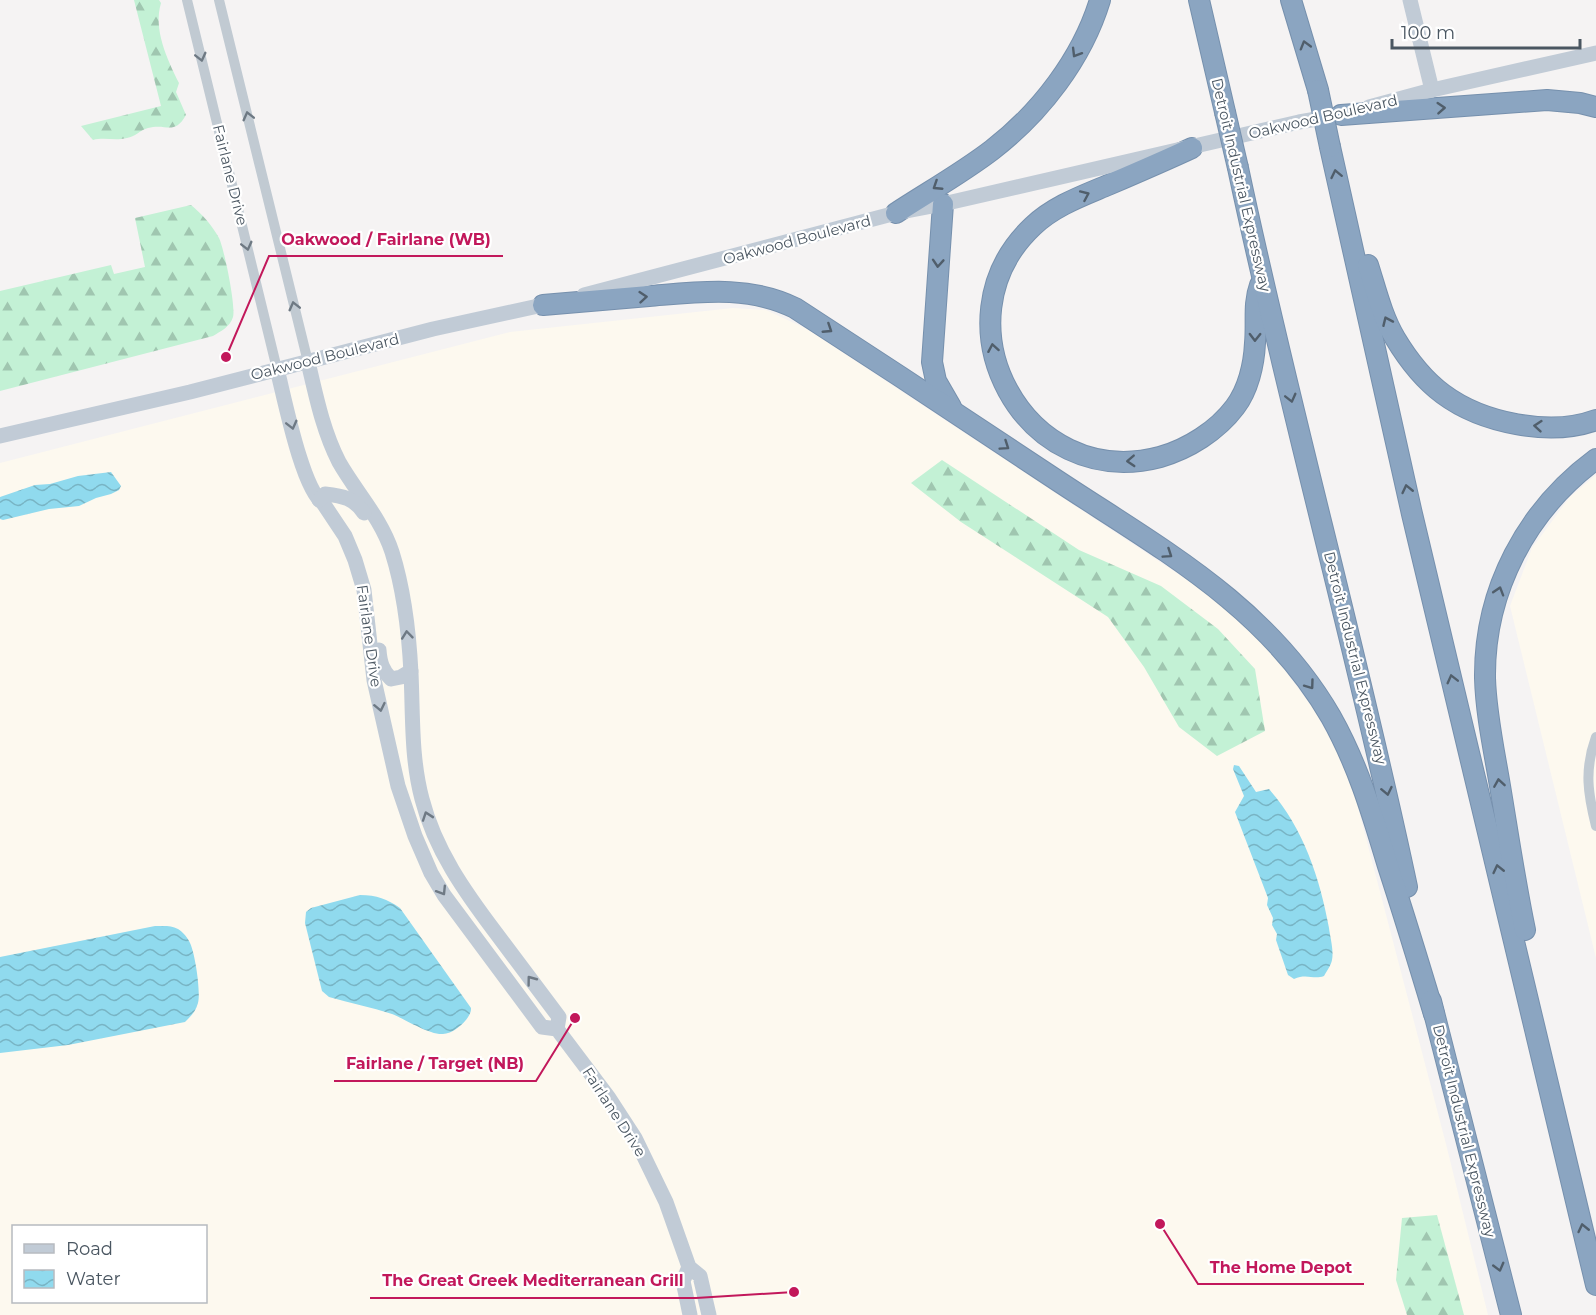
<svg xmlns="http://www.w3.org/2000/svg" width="1596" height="1315" font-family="Montserrat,sans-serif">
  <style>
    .commercial { fill: #fdf9ef; fill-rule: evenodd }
    .forest { fill: url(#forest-firs) }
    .water { fill: url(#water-waves) }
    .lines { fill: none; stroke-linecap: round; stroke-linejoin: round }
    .highway-casing { stroke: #7690ad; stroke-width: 22 }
    .street { stroke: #c1cad2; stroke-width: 10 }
    .secondary { stroke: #c1cbd6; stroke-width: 15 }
    .highway { stroke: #8ba5c1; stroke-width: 20 }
    .highway-bridge-casing { stroke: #7690ad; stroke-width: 22; stroke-linecap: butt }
    .highway-bridge { stroke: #8ba5c1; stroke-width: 20 }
    .oneway { stroke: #505e6b }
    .oneway2 { stroke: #6e7983 }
    .oneway3 { stroke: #6e7984 }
    .labels { text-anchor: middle; stroke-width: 4.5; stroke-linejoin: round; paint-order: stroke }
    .street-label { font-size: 15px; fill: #4a5661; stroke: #fff }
    .leader { fill: none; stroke: #c2185b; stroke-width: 2 }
    .callout-dot { fill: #c2185b; stroke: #fff; stroke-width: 2 }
    .callout-label { font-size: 16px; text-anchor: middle; font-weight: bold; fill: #c2185b; stroke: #fff; stroke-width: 4.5; stroke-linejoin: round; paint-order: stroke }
  </style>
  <defs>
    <pattern id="forest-firs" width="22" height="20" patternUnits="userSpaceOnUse" patternTransform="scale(1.5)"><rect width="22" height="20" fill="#c3f1d5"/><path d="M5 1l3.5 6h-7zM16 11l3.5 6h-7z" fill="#a0c6b0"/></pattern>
    <pattern id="water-waves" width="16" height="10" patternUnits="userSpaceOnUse" patternTransform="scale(1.5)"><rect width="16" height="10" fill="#90daee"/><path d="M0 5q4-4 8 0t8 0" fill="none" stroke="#78b4c4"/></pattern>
  </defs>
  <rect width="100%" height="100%" fill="#f5f3f3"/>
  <g class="commercial">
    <path d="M733,308L766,310L807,329L1210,595L1248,627L1284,669L1314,710L1338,753L1356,800L1446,1144L1488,1315H0V463L510,332ZM14,1226H206V1302H14Z"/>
    <path d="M1596,475V958L1510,606L1532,548L1570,497Z"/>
  </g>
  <g class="forest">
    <path d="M134,0H159L161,3C153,29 167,59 179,83L176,92L186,115C174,136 167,123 148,128C140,130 135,137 127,138C115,141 104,137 93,140L81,126L161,106Z"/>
    <path d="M191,205C202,214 212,225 219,238C224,248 236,306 233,317C230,327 221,331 213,336L0,391V291L111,265L114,274L145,267L135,218Z"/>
    <path d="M942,460L1079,550L1161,586L1218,629L1255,669L1265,731L1217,756L1179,727L1144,667L1108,617L961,522L911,483Z"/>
    <path d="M1437,1215L1464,1315H1407L1396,1280L1402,1218Z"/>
  </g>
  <g class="water">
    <path d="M111,472L121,486L119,490L111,494L96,498L79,506L49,509L3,520L0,519V497L35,485L50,484L78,476Z"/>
    <path d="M1234,765L1239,766L1256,792L1269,789C1303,827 1320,878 1329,928C1330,937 1334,950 1332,960C1331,965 1327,971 1324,976C1313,980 1307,973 1294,979L1288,975L1276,940L1277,934L1272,925L1273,918L1267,905L1268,898L1235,812L1244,796L1233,769Z"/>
    <path d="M360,895C377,895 387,899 400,908L471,1008C472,1018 454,1034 443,1034C429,1035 405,1019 392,1014C371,1007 350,1003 329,997L322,991L305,923L306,912L311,908Z"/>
    <path d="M155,926C163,926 171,925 178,929C183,932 188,938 190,943C195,953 201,992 198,1003C196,1011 191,1016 185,1022L68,1045L0,1053V957Z"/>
  </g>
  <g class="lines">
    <defs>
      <g id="highway">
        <path d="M1199,0L1225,112"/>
        <path d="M1291,0L1318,90"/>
        <path d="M1341,115L1547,100L1580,103L1596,107"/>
        <path d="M1330,147L1412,514L1596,1285"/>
        <path d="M1192,148C1164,161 1136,173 1108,185C1082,196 1054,206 1033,226C932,321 1025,493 1160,457C1188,449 1217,431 1235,407C1248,390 1254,365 1255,343C1257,323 1253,304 1260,285"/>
        <path d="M1238,168C1289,409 1356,646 1407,887"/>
        <path d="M943,204L932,362L936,381L951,407"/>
        <path d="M896,213C928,192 962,173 992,150C1040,113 1082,59 1100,0"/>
        <path d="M1368,265C1376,290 1382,316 1395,338C1407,358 1424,380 1443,394C1482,423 1550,437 1596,420"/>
        <path d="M543,305C578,302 614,299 649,296C699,292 749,285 795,308C883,365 971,423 1058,481C1161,549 1267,606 1331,717C1358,765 1372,813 1388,866C1404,915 1419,964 1434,1014"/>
        <path d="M1525,930C1515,882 1508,834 1500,786C1494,750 1486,714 1485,678C1484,590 1527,510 1596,459"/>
        <path d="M1431,1001L1511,1315"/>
      </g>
    </defs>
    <use href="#highway" class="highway-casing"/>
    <g class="street">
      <path d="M187,0L277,369"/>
      <path d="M219,0L308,362"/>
      <path d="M1596,737C1584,770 1588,794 1596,826"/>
    </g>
    <g class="secondary">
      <path d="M1410,0L1432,90"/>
      <path d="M1369,107L1432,90L1596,53"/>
      <path d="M584,295L896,213L943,204L1299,122L1334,116"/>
      <path d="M308,362C316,396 323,431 339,462C356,492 381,518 392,552C404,590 409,633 411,673C413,715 411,758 422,799C435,850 465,892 496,933C517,961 538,989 559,1017L557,1029"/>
      <path d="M277,369C284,396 302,489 323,503L345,536L355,560L364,590L374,680L398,786L415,836L431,873L444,895L542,1027L557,1029L609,1098L635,1138L666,1202L689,1267L700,1276L709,1315"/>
      <path d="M0,436L190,392L433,329L552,303"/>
      <path d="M319,500L325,494C343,496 354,498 364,513"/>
      <path d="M379,650C380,662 382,670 391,679L401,677L411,671"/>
      <path d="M689,1267L683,1281L690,1315"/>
    </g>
    <use href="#highway" class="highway"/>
    <defs>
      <g id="highway-bridge">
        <path d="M1318,90L1330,147"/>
        <path d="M1225,112L1238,168"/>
      </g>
    </defs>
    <use href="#highway-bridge" class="highway-bridge-casing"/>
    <use href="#highway-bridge" class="highway-bridge"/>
  </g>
  <defs><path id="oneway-chevron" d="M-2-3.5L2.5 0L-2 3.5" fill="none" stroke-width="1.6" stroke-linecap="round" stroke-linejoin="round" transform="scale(1.5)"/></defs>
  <g class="oneway">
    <use href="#oneway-chevron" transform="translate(1305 45) rotate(-106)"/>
    <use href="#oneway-chevron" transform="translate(1076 53) rotate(121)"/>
    <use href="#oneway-chevron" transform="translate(1441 108) rotate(-4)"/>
    <use href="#oneway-chevron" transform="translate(1336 174) rotate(-102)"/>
    <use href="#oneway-chevron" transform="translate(937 186) rotate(147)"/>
    <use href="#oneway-chevron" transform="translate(1085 195) rotate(-24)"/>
    <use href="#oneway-chevron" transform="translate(938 263) rotate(94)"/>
    <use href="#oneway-chevron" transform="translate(643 297) rotate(-5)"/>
    <use href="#oneway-chevron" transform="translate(1387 321) rotate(-114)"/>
    <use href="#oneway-chevron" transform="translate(828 329) rotate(33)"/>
    <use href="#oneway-chevron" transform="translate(1255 337) rotate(91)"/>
    <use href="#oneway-chevron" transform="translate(993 348) rotate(-100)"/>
    <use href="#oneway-chevron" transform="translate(1291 398) rotate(76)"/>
    <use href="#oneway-chevron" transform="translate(1538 426) rotate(-175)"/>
    <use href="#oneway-chevron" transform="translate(1005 446) rotate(34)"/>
    <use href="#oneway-chevron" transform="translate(1131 461) rotate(177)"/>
    <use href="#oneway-chevron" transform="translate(1407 489) rotate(-103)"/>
    <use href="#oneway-chevron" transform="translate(1168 554) rotate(34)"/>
    <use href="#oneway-chevron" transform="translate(1499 591) rotate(-73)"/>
    <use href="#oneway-chevron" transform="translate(1452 679) rotate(-104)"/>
    <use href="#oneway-chevron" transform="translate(1310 685) rotate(54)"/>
    <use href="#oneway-chevron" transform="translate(1499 783) rotate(-99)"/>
    <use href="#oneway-chevron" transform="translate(1387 791) rotate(78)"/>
    <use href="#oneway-chevron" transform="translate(1498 869) rotate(-103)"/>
    <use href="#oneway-chevron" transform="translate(1583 1228) rotate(-103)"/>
    <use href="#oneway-chevron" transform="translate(1499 1267) rotate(75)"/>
  </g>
  <g class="oneway2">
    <use href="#oneway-chevron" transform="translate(201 57) rotate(76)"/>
    <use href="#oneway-chevron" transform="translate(248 116) rotate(-104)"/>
    <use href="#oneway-chevron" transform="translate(247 246) rotate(76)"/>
    <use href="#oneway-chevron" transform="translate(294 306) rotate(-104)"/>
  </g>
  <g class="oneway3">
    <use href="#oneway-chevron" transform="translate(292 425) rotate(76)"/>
    <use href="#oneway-chevron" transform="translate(407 635) rotate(-96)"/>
    <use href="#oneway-chevron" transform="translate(380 707) rotate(78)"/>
    <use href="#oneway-chevron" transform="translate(427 816) rotate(-109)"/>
    <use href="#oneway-chevron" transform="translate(442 891) rotate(58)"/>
    <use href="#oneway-chevron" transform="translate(531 980) rotate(-127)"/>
  </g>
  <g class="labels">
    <g class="street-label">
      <text transform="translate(1323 117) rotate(-13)" y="5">Oakwood Boulevard</text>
      <text transform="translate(230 175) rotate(76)" y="5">Fairlane Drive</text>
      <text transform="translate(1241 185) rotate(77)" y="5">Detroit Industrial Expressway</text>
      <text transform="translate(797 240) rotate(-15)" y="5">Oakwood Boulevard</text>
      <text transform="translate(325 357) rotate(-14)" y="5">Oakwood Boulevard</text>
      <text transform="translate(369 636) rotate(82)" y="5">Fairlane Drive</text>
      <text transform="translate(1355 658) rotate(76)" y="5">Detroit Industrial Expressway</text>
      <text transform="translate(614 1112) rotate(57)" y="5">Fairlane Drive</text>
      <text transform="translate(1464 1131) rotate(76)" y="5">Detroit Industrial Expressway</text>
    </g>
  </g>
  <path class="leader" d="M226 357L269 256H503M575 1018L536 1081H334M1160 1224L1198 1284H1364M794 1292L696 1298H370"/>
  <g class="callout-dot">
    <circle cx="226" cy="357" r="6"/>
    <circle cx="575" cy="1018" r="6"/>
    <circle cx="1160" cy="1224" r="6"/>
    <circle cx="794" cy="1292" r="6"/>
  </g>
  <g class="callout-label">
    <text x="386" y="245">Oakwood / Fairlane (WB)</text>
    <text x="435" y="1069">Fairlane / Target (NB)</text>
    <text x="1281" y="1273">The Home Depot</text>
    <text x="533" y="1286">The Great Greek Mediterranean Grill</text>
  </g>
  <rect x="12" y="1225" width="195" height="78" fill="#ffffff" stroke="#b7bbc0" stroke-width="1.5"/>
  <rect x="24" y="1244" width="30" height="9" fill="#c1cbd6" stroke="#b7bbc0" stroke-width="1.5"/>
  <text x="66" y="1255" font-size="18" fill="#4a5661">Road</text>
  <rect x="24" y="1270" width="30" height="18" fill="url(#water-waves)" stroke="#b7bbc0" stroke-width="1.5"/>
  <text x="66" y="1285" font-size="18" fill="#4a5661">Water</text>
  <path d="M1392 39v9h188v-9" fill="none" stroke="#4a5661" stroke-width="3"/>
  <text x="1401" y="39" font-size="18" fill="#4a5661" stroke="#ffffff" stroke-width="4.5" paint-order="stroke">100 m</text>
</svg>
